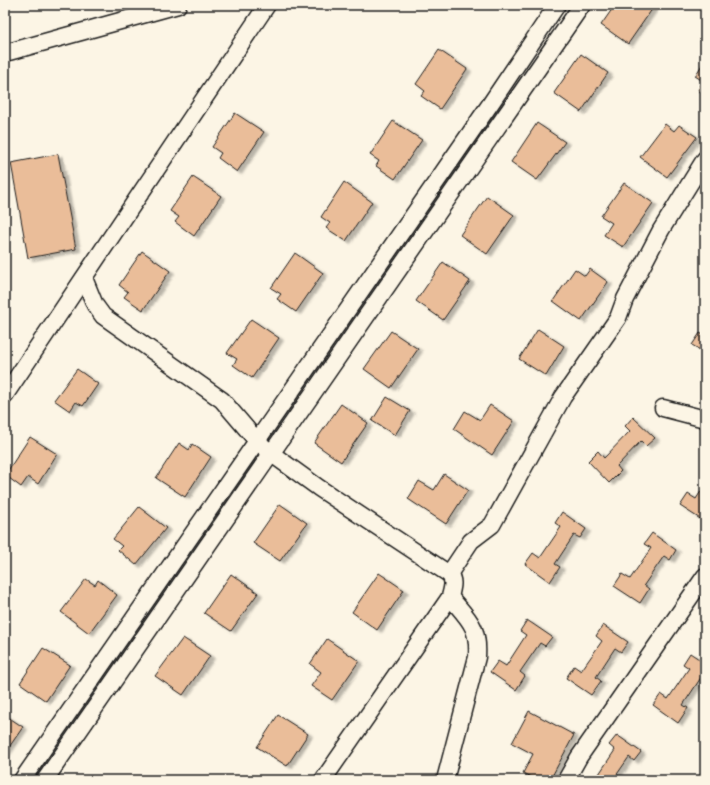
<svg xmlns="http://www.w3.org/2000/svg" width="710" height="785" font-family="Dekko,sans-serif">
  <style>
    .building { fill: #eabd99; stroke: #1c1c1c; filter: url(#shadow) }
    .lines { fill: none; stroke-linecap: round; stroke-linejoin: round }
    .minor-casing { stroke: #1c1c1c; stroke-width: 19 }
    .minor { stroke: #fcf5e5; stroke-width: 16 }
  </style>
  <defs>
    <filter id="shadow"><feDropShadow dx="4.5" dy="2.5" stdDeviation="1" flood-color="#0004"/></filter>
  </defs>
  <rect width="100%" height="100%" fill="#fcf5e5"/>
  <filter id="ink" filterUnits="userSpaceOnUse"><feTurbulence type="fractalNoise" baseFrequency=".025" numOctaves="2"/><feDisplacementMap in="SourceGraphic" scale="8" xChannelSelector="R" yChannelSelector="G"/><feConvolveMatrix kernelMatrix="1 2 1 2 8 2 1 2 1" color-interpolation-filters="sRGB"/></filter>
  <g filter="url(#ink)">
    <g class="building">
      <path d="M615,5H655L628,44L601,25Z"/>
      <path d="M439,50L467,69L440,109L421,96L425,91L416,84Z"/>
      <path d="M581,54L608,73L581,112L554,93Z"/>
      <path d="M705,60V95L698,90L703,81L695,76Z"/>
      <path d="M235,113L264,132L237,172L218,158L221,153L212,147Z"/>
      <path d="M393,121L422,140L395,179L376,166L379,161L370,155Z"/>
      <path d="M537,123L565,142L537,180L511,162Z"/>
      <path d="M665,124L674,131L679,125L697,137L667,177L640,157Z"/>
      <path d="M58,154L76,249L28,258L11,163Z"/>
      <path d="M193,177L221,196L194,236L175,222L179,217L170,211Z"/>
      <path d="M344,182L372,202L346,241L326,228L330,223L321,217Z"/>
      <path d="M624,183L653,203L623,247L604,235L612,223L601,216Z"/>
      <path d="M487,196L514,215L487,254L460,235Z"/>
      <path d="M142,251L170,271L143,310L124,297L128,292L119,285Z"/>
      <path d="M295,253L323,273L296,312L277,299L281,294L271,288Z"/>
      <path d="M443,262L470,281L443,320L416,301Z"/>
      <path d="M575,269L585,276L590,269L608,282L581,321L553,301Z"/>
      <path d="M251,319L279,338L252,378L233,365L237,359L227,353Z"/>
      <path d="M538,329L564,346L546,376L519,359Z"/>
      <path d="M391,331L418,349L391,388L364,369Z"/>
      <path d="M700,333L705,336V353L692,345Z"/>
      <path d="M77,369L98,384L83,406L76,402L70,411L54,400Z"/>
      <path d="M387,397L410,411L395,435L372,421Z"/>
      <path d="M341,404L368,423L341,462L314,443Z"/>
      <path d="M490,405L514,421L492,455L454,429L465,411L480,420Z"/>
      <path d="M633,417L655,438L646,446L641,441L617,466L621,471L609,483L588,461L598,451L604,458L630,431L625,426Z"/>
      <path d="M30,437L57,454L38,484L28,477L21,487L5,475Z"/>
      <path d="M179,443L189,450L192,444L211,457L185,497L156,478Z"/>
      <path d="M444,474L468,490L446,524L408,499L419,481L434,490Z"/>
      <path d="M705,485V522L680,506L688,494L696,499Z"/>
      <path d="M280,504L307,523L280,561L253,543Z"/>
      <path d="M139,507L166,528L136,565L118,550L122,546L113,539Z"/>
      <path d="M562,512L586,529L580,538L574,535L555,564L560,567L550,582L525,564L533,553L540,558L561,527L555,523Z"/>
      <path d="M652,533L676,550L670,560L664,556L644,585L649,589L640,603L614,586L622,574L630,579L651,548L644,544Z"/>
      <path d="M379,573L404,590L377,630L352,612Z"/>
      <path d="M231,574L258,593L231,631L204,613Z"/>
      <path d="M86,579L95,585L98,580L117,595L89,633L61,612Z"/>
      <path d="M527,620L552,637L545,646L540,643L520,672L525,676L516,690L490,672L498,661L506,666L526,635L520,631Z"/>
      <path d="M603,625L628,642L621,652L615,648L596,677L601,681L591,695L566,678L574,666L581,671L602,641L596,636Z"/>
      <path d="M183,638L210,656L183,695L155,676Z"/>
      <path d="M327,639L359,661L332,700L311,686L321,672L310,664Z"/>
      <path d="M43,648L70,665L46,701L20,683Z"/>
      <path d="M690,653L705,663V678L702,676L683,705L688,708L678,723L653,705L661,694L668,699L689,668L683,664Z"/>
      <path d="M529,711L574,735L550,780H536L523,773L533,754L512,743Z"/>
      <path d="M5,715L23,727L5,753Z"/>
      <path d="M278,715L308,734L287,766L257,747Z"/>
      <path d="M617,735L641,752L634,761L629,757L613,780H595L615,750L609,745Z"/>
    </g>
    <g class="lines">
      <defs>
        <g id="minor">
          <path d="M5,53L178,5"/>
          <path d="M84,278L95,305L103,316L222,400L257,441L272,454L319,488L449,574C455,581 452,588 450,597L323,780"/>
          <path d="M5,395L267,5"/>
          <path d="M663,408L705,419"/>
          <path d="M449,574L471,541L492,525L563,397L618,318L625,299L661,230L705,159"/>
          <path d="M22,780L491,103L557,5"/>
          <path d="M45,780L582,5"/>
          <path d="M445,780L477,657C479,626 469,620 450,597"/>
          <path d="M566,780L579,757L705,576"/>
        </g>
      </defs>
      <use href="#minor" class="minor-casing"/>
      <use href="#minor" class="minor"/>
    </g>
  </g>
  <rect width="710" height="785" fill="none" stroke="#fcf5e5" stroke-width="20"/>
  <rect x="10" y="10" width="690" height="765" fill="none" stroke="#1c1c1c" stroke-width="1.5" filter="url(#ink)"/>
</svg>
